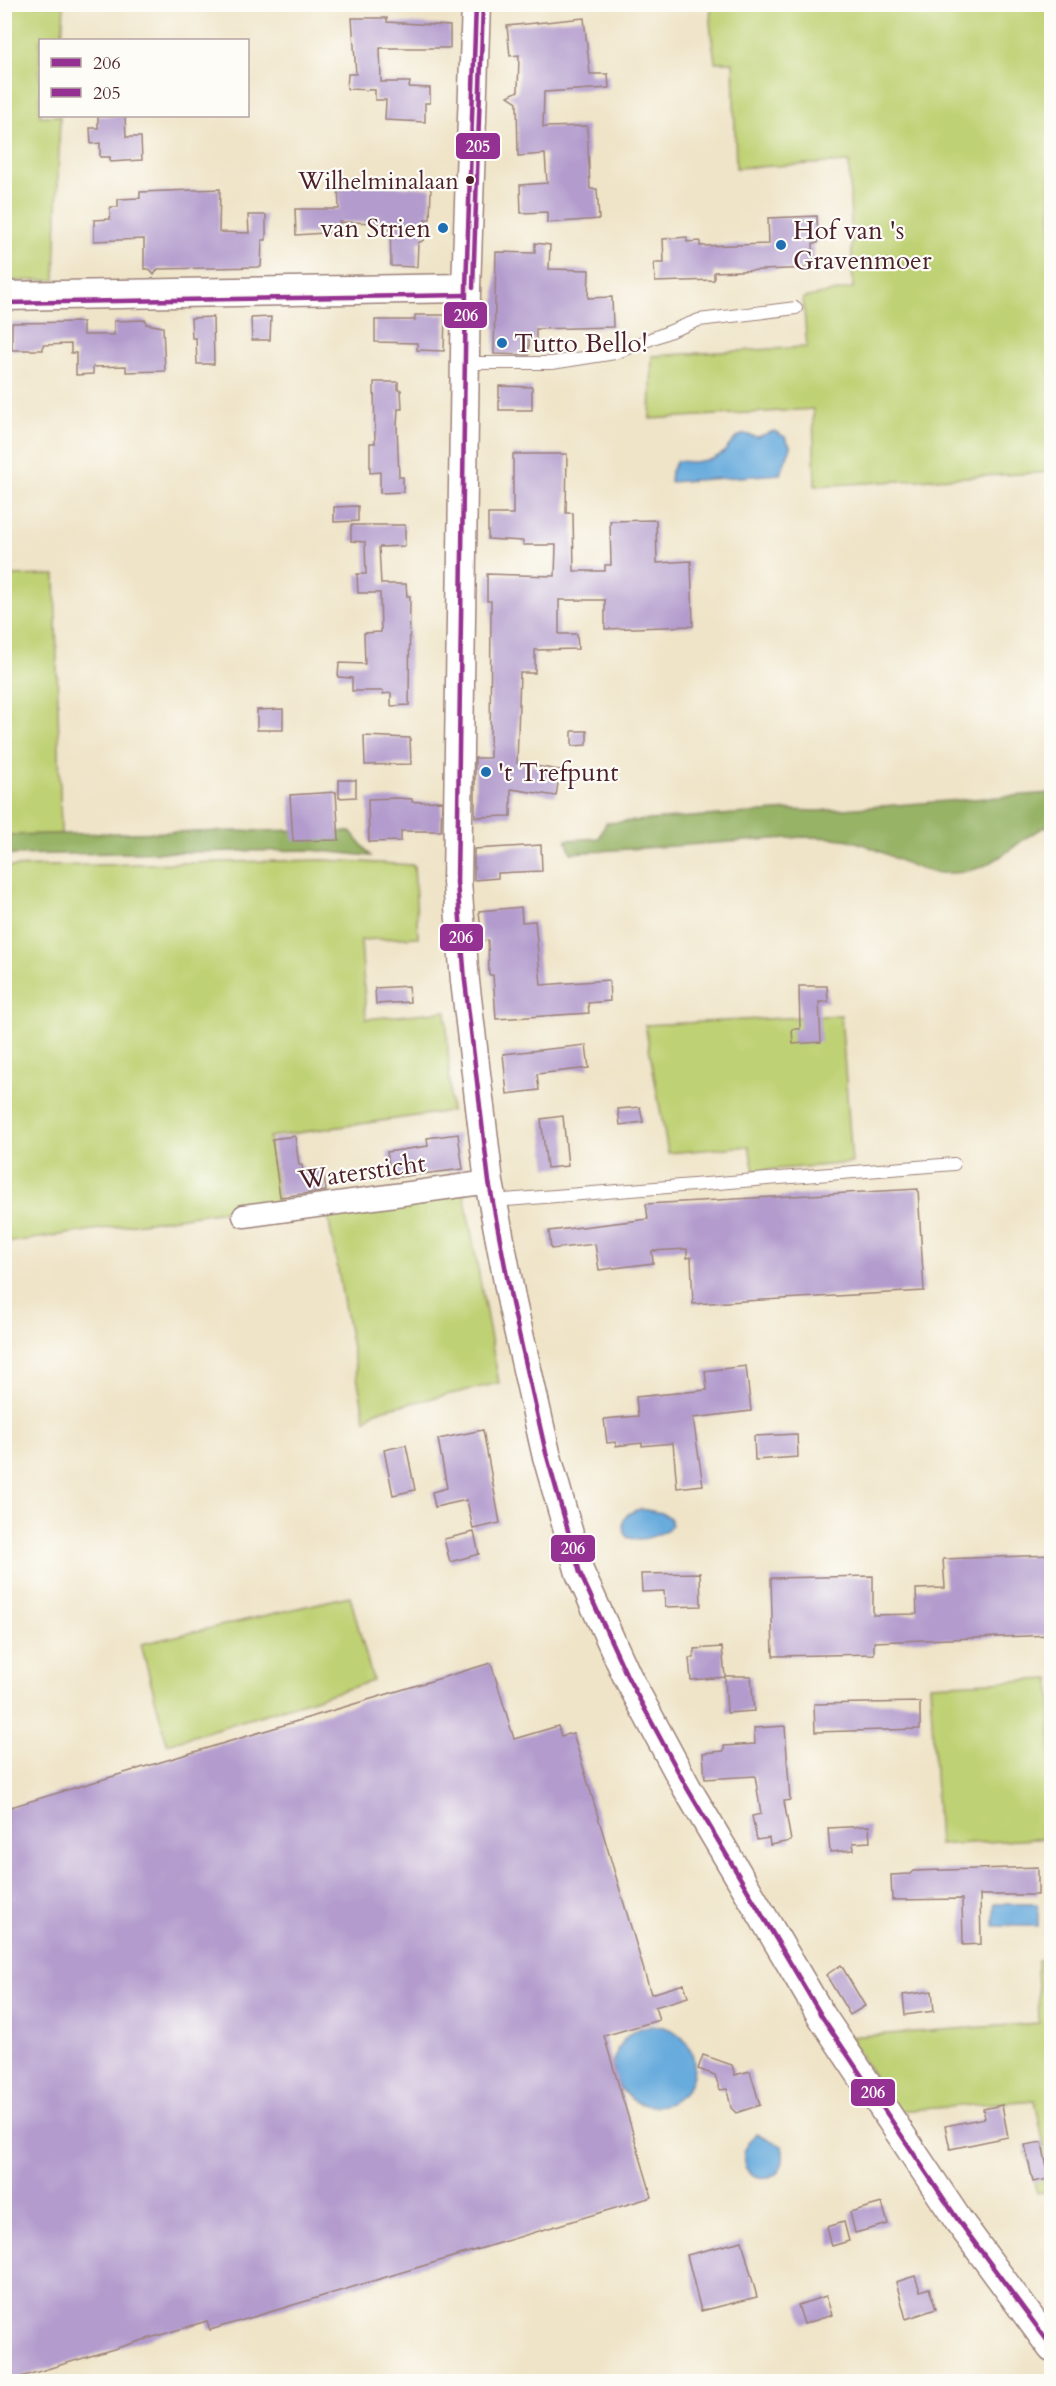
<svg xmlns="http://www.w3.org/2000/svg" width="1056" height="2386" font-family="Cardo,serif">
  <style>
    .green { fill: #bfd174; stroke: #847850; stroke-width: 1.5 }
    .forest { fill: #97b366; stroke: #706948; stroke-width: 1.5 }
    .water { fill: #68abdd; stroke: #596584; stroke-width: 1.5 }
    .building { fill: #b39ccd }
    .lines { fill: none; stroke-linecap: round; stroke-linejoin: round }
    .service-casing { stroke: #9c827a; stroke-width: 14 }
    .minor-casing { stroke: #9c827a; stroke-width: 25 }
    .tertiary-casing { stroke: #9c827a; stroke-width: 31 }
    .service { stroke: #fff; stroke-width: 12 }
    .minor { stroke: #fff; stroke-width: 22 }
    .tertiary { stroke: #fff; stroke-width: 28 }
    .bus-1-casing { stroke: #fdfcf7; stroke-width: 9 }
    .bus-2-casing { stroke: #fdfcf7; stroke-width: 9 }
    .bus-1 { stroke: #953192; stroke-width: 4.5 }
    .bus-2 { stroke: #953192; stroke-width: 4.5 }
    .bus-dot { fill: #4a1f2b; stroke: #fdfcf7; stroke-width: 2 }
    .poi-dot { fill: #1f6fb2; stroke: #fdfcf7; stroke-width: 2 }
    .labels { text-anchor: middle; stroke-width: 4.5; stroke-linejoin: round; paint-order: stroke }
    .bus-label { font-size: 24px; fill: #4a1f2b; stroke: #fdfcf7; text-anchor: end }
    .poi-label { font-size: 26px; fill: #4a1f2b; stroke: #fdfcf7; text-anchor: start }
    .street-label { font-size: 26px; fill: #4a1f2b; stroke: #fdfcf7 }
    .line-badge { stroke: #fdfcf7; stroke-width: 2 }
    .badge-label { font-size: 16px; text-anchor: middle; font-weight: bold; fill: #fff }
  </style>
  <rect width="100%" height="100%" fill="#fdfcf7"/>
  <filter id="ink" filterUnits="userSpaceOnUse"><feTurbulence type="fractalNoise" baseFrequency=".0167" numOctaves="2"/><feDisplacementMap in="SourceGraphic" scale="12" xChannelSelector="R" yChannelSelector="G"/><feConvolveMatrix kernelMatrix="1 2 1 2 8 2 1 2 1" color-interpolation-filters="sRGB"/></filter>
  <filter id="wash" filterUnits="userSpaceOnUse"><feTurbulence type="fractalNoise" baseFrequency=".008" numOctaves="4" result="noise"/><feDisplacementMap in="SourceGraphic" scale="24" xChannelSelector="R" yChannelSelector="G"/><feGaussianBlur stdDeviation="1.35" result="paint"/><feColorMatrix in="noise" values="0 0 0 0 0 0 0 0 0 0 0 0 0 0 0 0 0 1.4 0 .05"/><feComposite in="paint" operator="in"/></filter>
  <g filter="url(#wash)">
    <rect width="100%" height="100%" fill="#efe4c8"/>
    <g class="green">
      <path d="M4,5H64L62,40H40V116H60L55,280L5,281Z"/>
      <path d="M711,5H1051V472L815,486L813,409L650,419L652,356L807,347L803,298L853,288L849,162L736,168L733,62H715L710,23Z"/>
      <path d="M55,575L61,834L5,835V576Z"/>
      <path d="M324,860L414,865L418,937L361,940L366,1019L446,1011L451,1111L269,1137L279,1203L5,1243V867Z"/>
      <path d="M841,1015L852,1163L754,1171L749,1146L668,1153L645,1025Z"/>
      <path d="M464,1193L499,1383L376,1411L365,1420L328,1216Z"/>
      <path d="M350,1596L373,1681L167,1744L141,1644Z"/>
      <path d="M1051,1679V1838L939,1845L930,1685Z"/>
      <path d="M1051,1959V2191L1037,2193L1026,2152L1044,2147L1035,2100L897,2111L848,2037L1039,2023L1037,1960Z"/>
    </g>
    <g class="forest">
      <path d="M1051,793V825C1022,834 1005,861 972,870C921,884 894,851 849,840C834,837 818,837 803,837L571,853L566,840L599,838L606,823L790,810L817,811Z"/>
      <path d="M311,830L351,832L371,856L311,850L5,855L4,835Z"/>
    </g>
    <g class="water">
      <path d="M774,431L785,437L791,447L780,474L670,482L671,471L677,461L694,462L712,459L722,454L737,437L745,434L757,437Z"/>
      <path d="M641,1509L662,1513L670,1518L672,1526C660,1535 642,1543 627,1537C618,1522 625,1512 641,1509Z"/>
      <rect x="994" y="1904" width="44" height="22"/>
      <circle cx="654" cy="2066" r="40"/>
      <path d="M756,2133L782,2146C792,2188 739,2188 744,2153C745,2147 752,2139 756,2133Z"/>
    </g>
    <g id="blocks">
      <g class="building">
        <path d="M352,18H387V22L450,26V48H380L381,82H410L409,87L430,88V103H425V122L385,120L386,100H375V90L347,89L348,74H356Z"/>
        <path d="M584,18L590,74H608L609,88L544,92L543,127L587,126L590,189H597L599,219L547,223V212L521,213L520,185L547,183L545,154L518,156L517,102L508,96L518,91L519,55L510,56L507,26Z"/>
        <path d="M98,116H125L126,137H141L142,160L110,162V157H100V143L91,144L90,128H98Z"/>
        <path d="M338,183L431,188L430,219H425L424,240L418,243L417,267L391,266L390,223L339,222V232L296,235L295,209H339Z"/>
        <path d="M220,189L219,232L249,233L248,215H266V240H262L261,267L158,269L154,275L149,269H144V239L94,241V220L110,219V207H118V199L140,198V192Z"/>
        <path d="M817,216L818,243H813L814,268L714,272V280L655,282L654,263H664L663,239L687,237V242L700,241V246L769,244L768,218Z"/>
        <path d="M535,243L550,245L549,269L589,270L588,298L612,297L613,327L536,329V340H529V355L494,354L496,252L535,253Z"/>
        <path d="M415,315H445L444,351L417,350V343L375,342V320H415Z"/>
        <path d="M213,317L214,364H197L196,338H192L191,318Z"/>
        <path d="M271,317L270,340H252L251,318Z"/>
        <path d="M146,320V324L163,327L165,371L126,372V366L93,367V374L76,375V353H71V344L43,345V350H12V323L83,322V335H114V321Z"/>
        <path d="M374,382H398V390H401L402,409H398L397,426L399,477H403V492L380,493V472L370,473V443H375Z"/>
        <path d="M499,386L532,387V410H499Z"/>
        <path d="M513,454H567L566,513H573L574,571H605V565H611L610,521L656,520L657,563L691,561L693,626L605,629V600H559V634H577L578,649L535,650V673H520L517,763L560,770L556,796L511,789V816L475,817V758H490L491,601H487V574L555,576L556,545H523V541L488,539V514H513Z"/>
        <path d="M358,506V521L334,522V507Z"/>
        <path d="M351,525H405V546L379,547L381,584H406L407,596H410L409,705L391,706V693L383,694V691H352V678L338,677L339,663L365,664L364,633L381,632L380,593H358L357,574H366L365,542L351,541Z"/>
        <path d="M283,709V730H257V710Z"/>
        <path d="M572,731H587V745L572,746Z"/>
        <path d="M364,736L410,738L411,764L365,765Z"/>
        <path d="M339,780H356V797L339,798Z"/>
        <path d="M336,792L339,840L293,841L290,795Z"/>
        <path d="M396,798L412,799V802L442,801L441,831H401V841L369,842L368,799Z"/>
        <path d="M541,845L542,871L498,873V878L474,880V849Z"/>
        <path d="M521,907L522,922L535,921L541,985L609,980L610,1001L588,1003L589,1013L496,1019L493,975H489L488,940L482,941L479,911Z"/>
        <path d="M409,986L410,1002L376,1004L375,988Z"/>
        <path d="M799,986H827L828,1002H819L821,1042L793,1044L792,1029H800Z"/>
        <path d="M586,1045L589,1068L537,1074L539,1090L507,1094L503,1054Z"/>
        <path d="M640,1107L643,1122L620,1125L618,1109Z"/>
        <path d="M563,1116L568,1166L547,1168L541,1119Z"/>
        <path d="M458,1134L463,1169L391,1178L387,1152L428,1146L427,1138Z"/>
        <path d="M295,1136L299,1165H302L303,1171L323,1168L326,1191L280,1197L272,1139Z"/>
        <path d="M918,1189L924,1291L693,1304L691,1257L687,1258V1249L652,1251L653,1263L599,1270L595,1244L551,1249L549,1231L648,1219L646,1204Z"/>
        <path d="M746,1366L751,1411L693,1418L703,1485L677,1488L673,1443L642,1446V1443L616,1446V1442L607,1443L604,1419L638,1416L636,1397L707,1390L705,1371Z"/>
        <path d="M483,1430L500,1523L473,1529L467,1500L435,1507L432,1492L447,1488L438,1439Z"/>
        <path d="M797,1434L798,1457L755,1460L754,1436Z"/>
        <path d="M406,1445L415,1490L393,1495L384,1450Z"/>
        <path d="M474,1532L479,1554L450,1562L444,1539Z"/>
        <path d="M1052,1555V1635L874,1642V1654L773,1656L771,1578L873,1576V1615L917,1614L916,1589L945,1588L943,1559Z"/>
        <path d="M700,1573L701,1606L665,1607L664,1591L642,1592L641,1574Z"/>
        <path d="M722,1647L725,1676H751L754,1711L727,1713L725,1677L691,1680L689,1658H694V1649Z"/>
        <path d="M491,1663L514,1739L558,1726L561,1736L573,1733L651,1994L684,1984L688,1997L655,2007L659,2020L604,2036L652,2197L210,2330L207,2321L4,2382V1809Z"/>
        <path d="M920,1702V1729L815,1732L814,1704Z"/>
        <path d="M785,1726L790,1800L784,1801L791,1841L770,1845L769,1838L757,1840L752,1816L761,1814L755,1776L705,1779L703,1753L724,1751V1746L755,1744L754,1728Z"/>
        <path d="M869,1826L870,1842L853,1843L854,1850L830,1852L828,1828Z"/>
        <path d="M1038,1867V1895H980L981,1944L963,1945L962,1899L892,1900L891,1875L910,1874L913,1871Z"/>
        <path d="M841,1965L865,2006L850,2015L826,1975Z"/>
        <path d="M932,1991L934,2011L905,2015L903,1995Z"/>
        <path d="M703,2055L732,2065L735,2075L750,2071L760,2105L736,2113L731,2108L727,2089L720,2090L715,2075L698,2069Z"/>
        <path d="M1002,2105L1008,2137L950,2149L945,2126L985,2118L983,2109Z"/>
        <path d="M1042,2142L1049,2179L1033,2182L1025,2145Z"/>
        <path d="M882,2203L888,2224L855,2233L850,2212Z"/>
        <path d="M844,2222L849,2241L832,2246L827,2227Z"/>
        <path d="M742,2241L757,2297L701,2311L687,2255Z"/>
        <path d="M915,2276L920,2291L929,2288L936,2309L906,2319L896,2282Z"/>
        <path d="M826,2296L832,2315L804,2324L798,2305Z"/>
      </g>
    </g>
  </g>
  <g filter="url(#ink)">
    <use href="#blocks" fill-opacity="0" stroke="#9c827a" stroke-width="1.5"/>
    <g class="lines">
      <defs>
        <g id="service">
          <path d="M465,363H552L615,353L699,320L796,308"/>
          <path d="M493,1201L954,1164"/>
        </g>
        <path id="minor" d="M244,1216L489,1182"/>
        <g id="tertiary">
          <path d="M476,4L466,288L457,882L465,981L489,1182L512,1303L546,1453L580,1573L627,1676L687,1788L821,2015L958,2220L1052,2348"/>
          <path d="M4,296L466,288"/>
        </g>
      </defs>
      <use href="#service" class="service-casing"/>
      <use href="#minor" class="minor-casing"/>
      <use href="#tertiary" class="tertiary-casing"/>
      <use href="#service" class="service"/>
      <use href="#minor" class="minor"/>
      <use href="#tertiary" class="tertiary"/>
      <defs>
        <path id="bus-1" d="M476,4L466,288L457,882L465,981L489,1182L512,1303L546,1453L580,1573L627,1676L687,1788L821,2015L958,2220L1052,2347"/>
        <g id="bus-2">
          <path d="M473,288L483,4"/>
          <path d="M4,303L466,295"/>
        </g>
      </defs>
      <use href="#bus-1" class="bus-1-casing"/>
      <use href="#bus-2" class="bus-2-casing"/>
      <use href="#bus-1" class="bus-1"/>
      <use href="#bus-2" class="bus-2"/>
    </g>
  </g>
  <circle class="bus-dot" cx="470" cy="180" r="5"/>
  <g class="poi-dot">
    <circle cx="443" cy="228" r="6"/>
    <circle cx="781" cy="245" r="6"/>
    <circle cx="502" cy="343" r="6"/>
    <circle cx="486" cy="772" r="6"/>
  </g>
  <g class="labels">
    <g class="bus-label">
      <text x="459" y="189">Wilhelminalaan</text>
    </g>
    <g class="poi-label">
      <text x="431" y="237" text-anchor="end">van Strien</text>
      <text x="793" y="239">Hof van 's<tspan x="793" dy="30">Gravenmoer</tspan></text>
      <text x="514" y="352">Tutto Bello!</text>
      <text x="498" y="781">'t Trefpunt</text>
    </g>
    <g class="street-label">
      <text transform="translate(362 1171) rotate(-8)" y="9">Watersticht</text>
    </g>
  </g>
  <g class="line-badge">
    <rect x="455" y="132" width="46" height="28" rx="6" fill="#953192"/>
    <rect x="443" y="301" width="45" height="28" rx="6" fill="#953192"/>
    <rect x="439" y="923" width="45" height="29" rx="6" fill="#953192"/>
    <rect x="550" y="1534" width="46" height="29" rx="6" fill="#953192"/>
    <rect x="850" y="2078" width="46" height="29" rx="6" fill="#953192"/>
  </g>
  <g class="badge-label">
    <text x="478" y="152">205</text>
    <text x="466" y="321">206</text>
    <text x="461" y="943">206</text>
    <text x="573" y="1554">206</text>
    <text x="873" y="2098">206</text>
  </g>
  <rect width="1056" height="2386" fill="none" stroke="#fdfcf7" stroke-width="24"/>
  <rect x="39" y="39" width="210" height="78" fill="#fdfcf7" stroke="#b5a4a5" stroke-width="1.5"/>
  <rect x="51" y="58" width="30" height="9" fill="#953192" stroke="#b5a4a5" stroke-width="1.5"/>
  <text x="93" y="69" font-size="18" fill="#4a1f2b">206</text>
  <rect x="51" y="88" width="30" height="9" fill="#953192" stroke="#b5a4a5" stroke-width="1.5"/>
  <text x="93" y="99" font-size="18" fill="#4a1f2b">205</text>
</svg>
